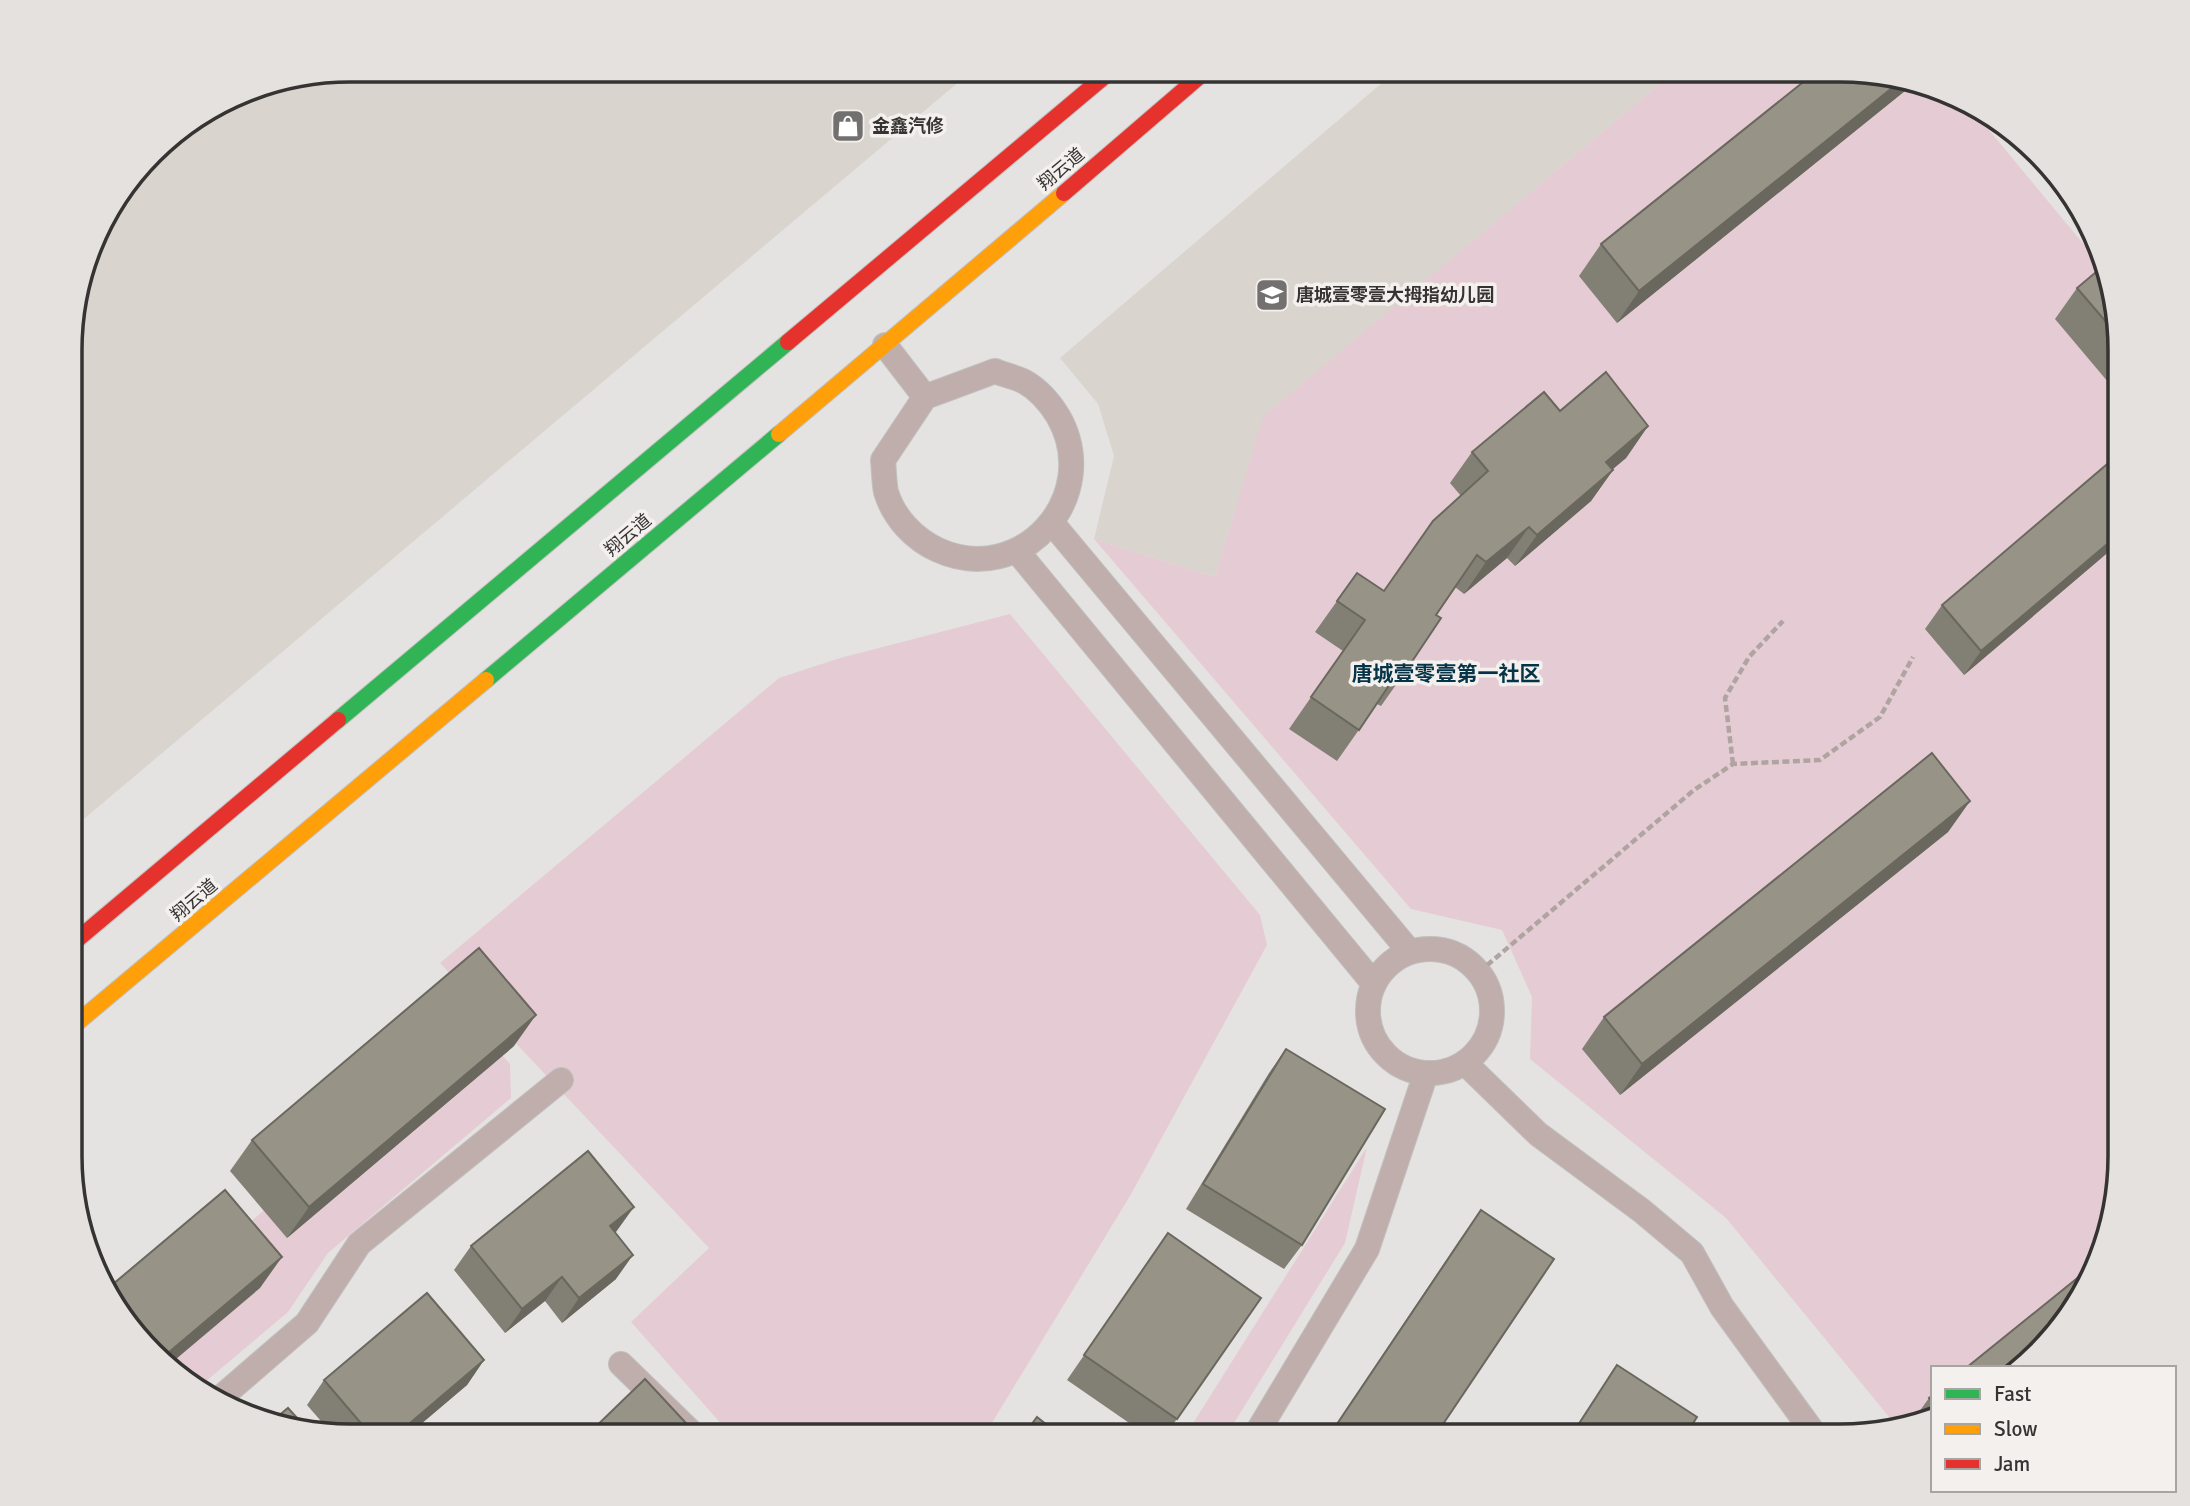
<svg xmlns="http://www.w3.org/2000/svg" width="2190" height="1506" font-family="Signika,'Noto Sans SC',sans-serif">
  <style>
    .built { fill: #dad4ce }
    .green { fill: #e5ccd4 }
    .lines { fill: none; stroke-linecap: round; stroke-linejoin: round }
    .lane-casing { stroke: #c1c0bf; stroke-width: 26 }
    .fast-casing { stroke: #c1c0bf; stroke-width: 18 }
    .slow-casing { stroke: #c1c0bf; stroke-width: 18 }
    .jam-casing { stroke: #c1c0bf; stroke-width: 18 }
    .path { stroke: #afa4a2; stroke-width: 4.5; stroke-dasharray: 7 3.5; stroke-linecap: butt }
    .lane { stroke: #bfaeac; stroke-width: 24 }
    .fast { stroke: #30b455; stroke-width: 16 }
    .slow { stroke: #ff9f0a; stroke-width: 16 }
    .jam { stroke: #e5322d; stroke-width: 16 }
    .wall { fill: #827f74 }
    .shaded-wall { fill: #6a685e }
    .building { fill: #979487; stroke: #6a685e; stroke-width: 2 }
    .labels { text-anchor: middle; stroke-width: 7; stroke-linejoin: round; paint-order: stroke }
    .poi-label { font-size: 18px; font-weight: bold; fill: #363433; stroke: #f3f0ed; text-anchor: start }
    .street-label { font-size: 18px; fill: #363433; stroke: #f3f0ed }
    .quarter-label { font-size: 21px; font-weight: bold; fill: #053348; stroke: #f3f0ed }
    .rim { fill: none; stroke: #363433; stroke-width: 3.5 }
  </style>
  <rect width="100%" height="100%" fill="#e5e3e1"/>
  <g class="built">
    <path d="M351,70H973L72,829V314L99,226L165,140L244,91Z"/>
    <path d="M1397,70L1675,71L1264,417L1215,577L1094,539L1114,456L1098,404L1060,358Z"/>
  </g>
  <g class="green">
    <path d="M1675,71H1857L1930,85L1969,106L2101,265L2119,333V1173L2105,1246L2062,1326L2011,1368H1933V1414L1894,1423L1726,1218L1530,1059L1532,997L1502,930L1411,909L1094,539L1215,577L1263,417Z"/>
    <path d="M1010,614L1260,915L1267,945L1130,1196L984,1436H732L631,1322L709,1248L440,963L779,678L840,658Z"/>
    <path d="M478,1027L510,1064L511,1098L328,1253L288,1312L198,1388L180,1378L132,1323Z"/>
    <path d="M1367,1147L1345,1243L1226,1436H1185Z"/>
  </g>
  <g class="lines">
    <defs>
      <g id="lane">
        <path d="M885,345L925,397"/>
        <path d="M995,371C1004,375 1016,377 1025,382C1039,390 1050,403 1058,416C1104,496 1022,588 938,550C914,539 894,518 886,492C884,482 884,470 883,460L925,397Z"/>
        <path d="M1052,523L1410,952"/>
        <path d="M1017,551L1374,984"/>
        <circle cx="1430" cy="1011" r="62"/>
        <path d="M1465,1063L1538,1134L1642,1211L1692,1253L1722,1307L1816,1436"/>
        <path d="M621,1364L695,1436"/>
        <path d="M219,1399L307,1323L359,1244L561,1080"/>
        <path d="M1255,1436L1367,1249L1426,1073"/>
      </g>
      <g id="fast">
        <path d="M486,680L779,434"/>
        <path d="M338,720L788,342"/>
      </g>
      <g id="slow">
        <path d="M779,434L1064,193"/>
        <path d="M72,1027L486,680"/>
      </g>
      <g id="jam">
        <path d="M1064,193L1207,70"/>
        <path d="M788,342L1112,70"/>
        <path d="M72,944L338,720"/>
      </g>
    </defs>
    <use href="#lane" class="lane-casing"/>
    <use href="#fast" class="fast-casing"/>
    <use href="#slow" class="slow-casing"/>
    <use href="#jam" class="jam-casing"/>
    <g class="path">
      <path d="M1733,764L1725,698L1749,657L1783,621"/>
      <path d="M1479,972L1694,790L1733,764L1820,760L1880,717L1913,657"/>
    </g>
    <use href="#lane" class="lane"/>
    <use href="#fast" class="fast"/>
    <use href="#slow" class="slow"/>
    <use href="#jam" class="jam"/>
  </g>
  <g class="wall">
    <path d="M1857,71L1916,82L1617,323L1579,276L1601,244Z"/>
    <path d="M2077,288L2119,333V395L2055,319Z"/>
    <path d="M1560,411L1648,426L1626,458L1613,469V470L1591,501L1515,566L1507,558L1464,594L1455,587L1436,615L1403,675L1381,706L1377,704L1337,761L1289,729L1343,651L1315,632L1357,573L1384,591L1461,496L1450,483L1472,452Z"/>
    <path d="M2119,454V543L1964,675L1925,629L1942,605Z"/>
    <path d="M1970,801L1948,832L1620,1095L1582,1049L1604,1017Z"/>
    <path d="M514,1046L287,1238L230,1171L252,1140Z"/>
    <path d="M1286,1049L1302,1245L1284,1269L1186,1209L1269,1073Z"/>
    <path d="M1481,1210L1435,1436H1328L1459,1241Z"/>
    <path d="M616,1232L615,1233L616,1279L562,1323L545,1301L505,1333L454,1270L471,1246Z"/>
    <path d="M1168,1233L1261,1298L1165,1436H1148L1067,1380Z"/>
    <path d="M484,1360L467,1385L408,1435H333L307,1405L324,1380Z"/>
    <path d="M1617,1365L1685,1436H1570Z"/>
    <path d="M1933,1395V1414L1914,1419L1929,1398Z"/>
  </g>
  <g class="shaded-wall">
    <path d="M1902,80L1916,82L1617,323L1639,291Z"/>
    <path d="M1648,426L1626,458L1584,493L1606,462Z"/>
    <path d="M1613,470L1591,501L1515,566L1537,535Z"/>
    <path d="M1529,527L1507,558L1464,594L1486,562Z"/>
    <path d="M2119,534V543L1964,675L1981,651Z"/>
    <path d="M1970,801L1948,832L1620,1095L1642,1064Z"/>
    <path d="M536,1015L514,1046L287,1238L309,1207Z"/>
    <path d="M634,1207L616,1232L593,1251L610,1226Z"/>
    <path d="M633,1255L616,1279L562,1323L579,1298Z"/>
    <path d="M282,1257L260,1288L169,1365L162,1358Z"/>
    <path d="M562,1277L545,1301L505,1333L522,1309Z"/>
    <path d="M484,1360L467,1385L408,1435H396Z"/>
  </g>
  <g class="building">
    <path d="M1817,71H1857L1902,80L1639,291L1601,244Z"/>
    <path d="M2102,267L2119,333V337L2077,288Z"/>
    <path d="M1606,372L1648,426L1606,462L1613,470L1537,535L1529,527L1486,562L1477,555L1436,615L1441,618L1403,675L1398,672L1359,730L1311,697L1365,620L1337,601L1357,573L1384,591L1433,521L1488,471L1472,452L1544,392L1560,411Z"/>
    <path d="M2119,454V534L1981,651L1942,605Z"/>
    <path d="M1932,753L1970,801L1642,1064L1604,1017Z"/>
    <path d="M479,948L536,1015L309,1207L252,1140Z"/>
    <path d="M1286,1049L1385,1109L1302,1245L1203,1184Z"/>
    <path d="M588,1151L634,1207L610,1226L633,1255L579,1298L562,1277L522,1309L471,1246Z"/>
    <path d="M225,1190L282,1257L162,1358L107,1295L106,1290Z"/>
    <path d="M1481,1210L1554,1259L1435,1436H1329Z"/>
    <path d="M1168,1233L1261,1298L1177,1419L1084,1355Z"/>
    <path d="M2096,1263L2062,1326L2011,1368H1966Z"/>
    <path d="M427,1293L484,1360L396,1435H371L324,1380Z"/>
    <path d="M1617,1365L1697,1417L1685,1436H1571Z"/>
    <path d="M645,1379L698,1436H586Z"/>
    <path d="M1933,1395V1403L1929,1398Z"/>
    <path d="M288,1408L308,1430L270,1423Z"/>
    <path d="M1037,1417L1061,1436H1023Z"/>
  </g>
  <defs>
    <symbol id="shop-square" viewBox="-11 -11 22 22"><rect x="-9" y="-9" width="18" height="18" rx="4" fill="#737170" stroke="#f3f0ed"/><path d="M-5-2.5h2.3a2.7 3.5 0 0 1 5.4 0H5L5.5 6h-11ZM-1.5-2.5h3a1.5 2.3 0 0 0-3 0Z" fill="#fff"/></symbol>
    <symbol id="school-square" viewBox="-11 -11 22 22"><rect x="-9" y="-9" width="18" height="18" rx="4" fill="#737170" stroke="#f3f0ed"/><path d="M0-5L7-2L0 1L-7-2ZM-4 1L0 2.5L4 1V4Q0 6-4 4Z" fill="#fff"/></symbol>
  </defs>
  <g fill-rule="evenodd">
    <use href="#shop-square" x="829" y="107" width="38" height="38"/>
    <use href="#school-square" x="1253" y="276" width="38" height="38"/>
  </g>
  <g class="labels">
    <g class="poi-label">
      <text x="872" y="132">金鑫汽修</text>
      <text x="1296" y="301">唐城壹零壹大拇指幼儿园</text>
    </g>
    <g class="street-label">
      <text transform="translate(1061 169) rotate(-40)" y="6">翔云道</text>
      <text transform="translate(628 535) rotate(-40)" y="6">翔云道</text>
      <text transform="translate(194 900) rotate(-40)" y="6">翔云道</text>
    </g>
    <g class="quarter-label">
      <text x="1446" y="681">唐城壹零壹第一社区</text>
    </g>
  </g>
  <path d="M0 0H2190V1506H0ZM350 82H1840A268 268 0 0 1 2108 350V1156A268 268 0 0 1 1840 1424H350A268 268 0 0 1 82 1156V350A268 268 0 0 1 350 82Z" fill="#e4e1de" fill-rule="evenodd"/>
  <path class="rim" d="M350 82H1840A268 268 0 0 1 2108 350V1156A268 268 0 0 1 1840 1424H350A268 268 0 0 1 82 1156V350A268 268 0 0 1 350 82Z"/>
  <rect x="1931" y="1366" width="245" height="126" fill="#f3f0ed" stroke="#a7a5a3" stroke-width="2"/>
  <rect x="1945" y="1389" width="35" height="10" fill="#30b455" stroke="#a7a5a3" stroke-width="2"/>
  <text x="1994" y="1401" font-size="21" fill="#363433">Fast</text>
  <rect x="1945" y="1424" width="35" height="10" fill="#ff9f0a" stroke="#a7a5a3" stroke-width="2"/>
  <text x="1994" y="1436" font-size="21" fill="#363433">Slow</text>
  <rect x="1945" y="1459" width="35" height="10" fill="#e5322d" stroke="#a7a5a3" stroke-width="2"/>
  <text x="1994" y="1471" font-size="21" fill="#363433">Jam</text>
</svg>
